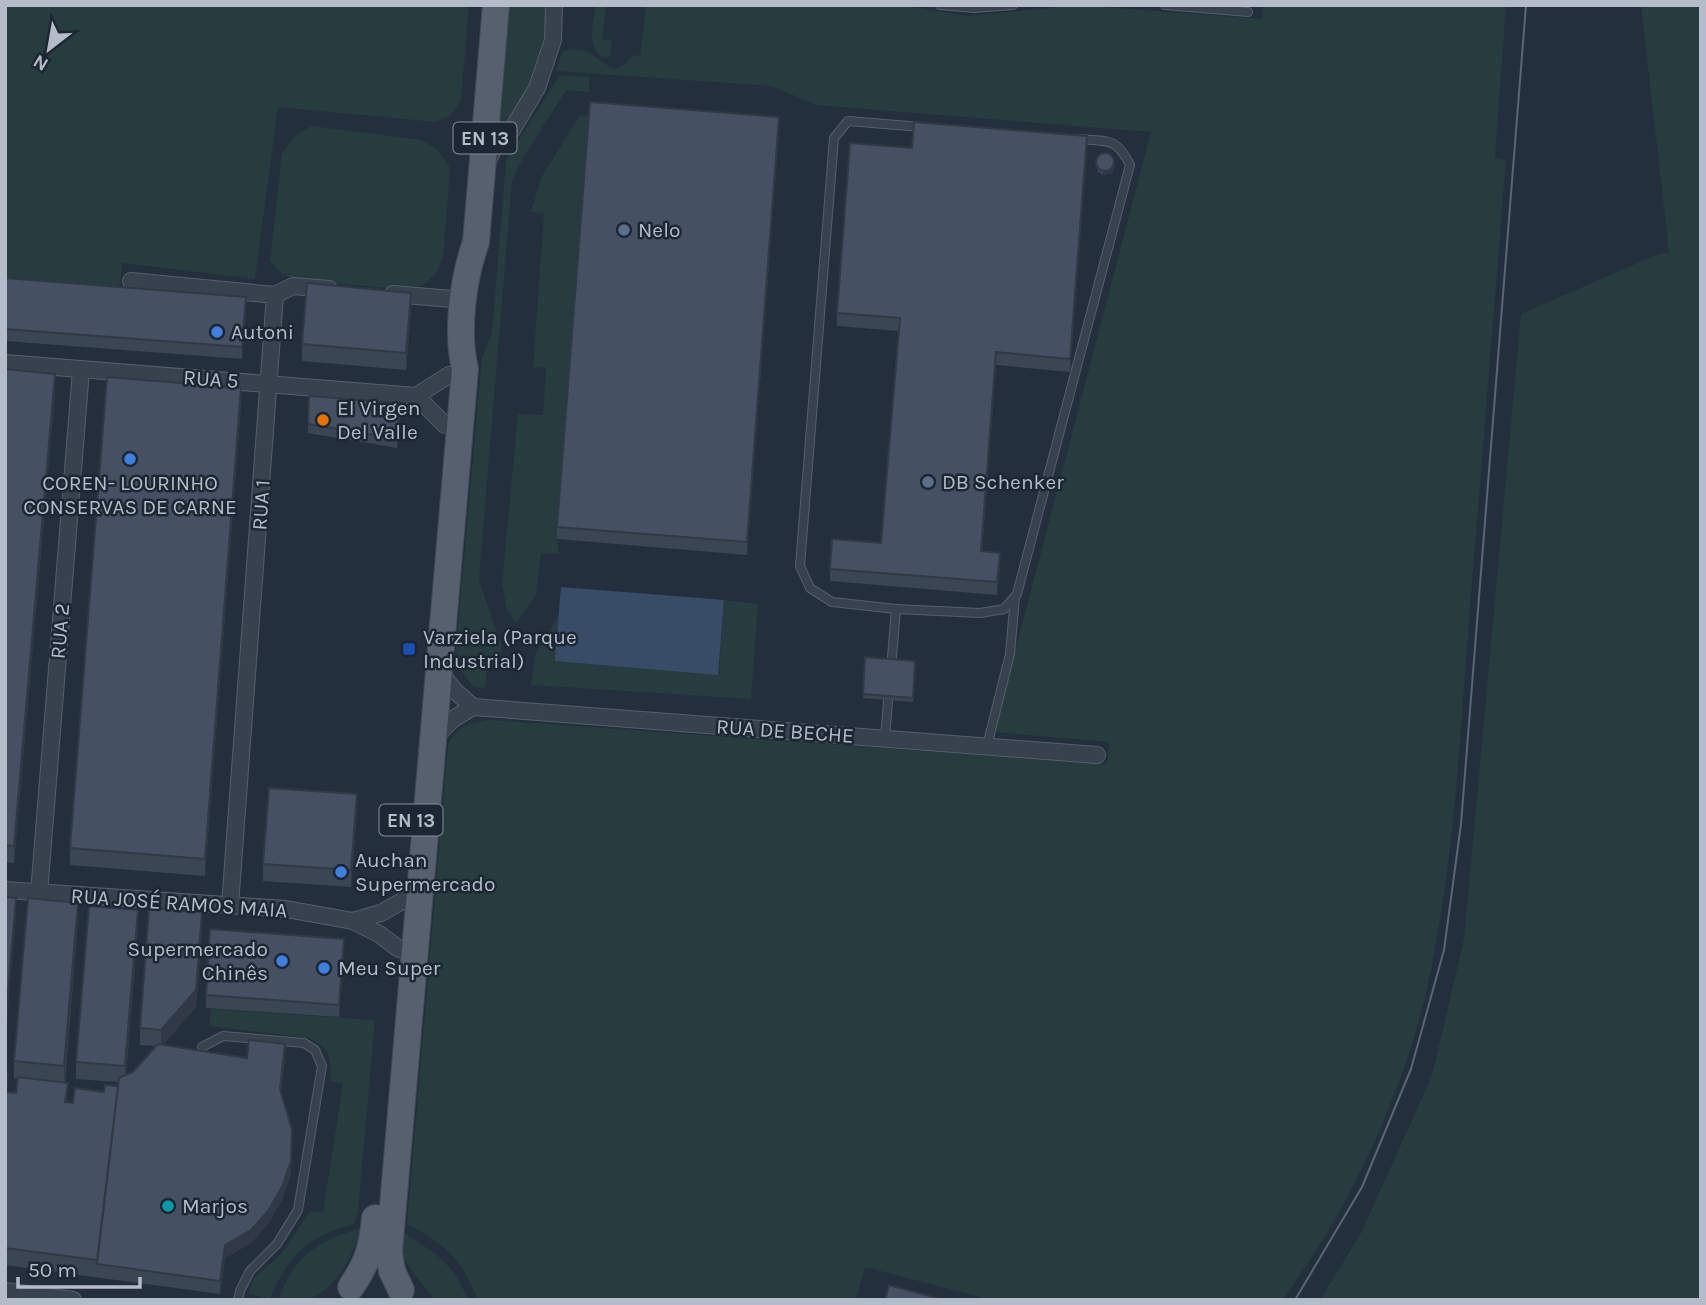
<svg xmlns="http://www.w3.org/2000/svg" width="1706" height="1305" font-family="Karla,sans-serif">
  <style>
    .green { fill: #263c3f }
    .water { fill: #394c67 }
    .lines { fill: none; stroke-linecap: round; stroke-linejoin: round }
    .lane-casing { stroke: #565f6c; stroke-width: 10 }
    .street-casing { stroke: #565f6c; stroke-width: 18 }
    .primary-casing { stroke: #414a57; stroke-width: 28 }
    .lane { stroke: #38414e; stroke-width: 8 }
    .street { stroke: #38414e; stroke-width: 16 }
    .primary { stroke: #56606e; stroke-width: 26 }
    .tram { stroke: #5a6575; stroke-width: 2 }
    .wall { fill: #3b4654 }
    .shaded-wall { fill: #303945 }
    .building { fill: #455162; stroke: #303945; stroke-width: 2 }
    .service-dot { fill: #5c6f8a; stroke: #1d2633; stroke-width: 2.5 }
    .shop-dot { fill: #3f7fe0; stroke: #1d2633; stroke-width: 2.5 }
    .food-dot { fill: #e8710a; stroke: #1d2633; stroke-width: 2.5 }
    .transit-dot { fill: #1a4fb4; stroke: #1d2633; stroke-width: 2.5 }
    .culture-dot { fill: #0f9aa8; stroke: #1d2633; stroke-width: 2.5 }
    .labels { text-anchor: middle; stroke-width: 5; stroke-linejoin: round; paint-order: stroke }
    .shield { fill: #1d2633; stroke: #878f9c; stroke-width: 2 }
    .shield-label { font-size: 19px; font-weight: bold; fill: #b4bcc9 }
    .poi-label { font-size: 21px; fill: #b4bcc9; stroke: #1d2633; text-anchor: start }
    .street-label { font-size: 21px; fill: #b4bcc9; stroke: #1d2633 }
  </style>
  <rect width="100%" height="100%" fill="#242f3e"/>
  <g class="green">
    <path d="M5,5H469L461,101L450,115L436,122L278,107L255,279L123,263L119,288L5,278Z"/>
    <path d="M500,5H549C545,55 531,102 493,136Z"/>
    <path d="M596,5H606L602,39L612,41L610,56L607,58C585,53 593,22 596,5Z"/>
    <path d="M646,5H900L968,16L1078,5L1262,19L1263,5H1506L1495,158L1506,160C1494,309 1482,459 1470,608C1460,732 1455,857 1429,979C1406,1088 1350,1210 1282,1300H992L865,1267L856,1300H478C462,1259 445,1244 407,1224L448,746C456,726 469,723 489,720L1107,764L1109,742L994,732L1151,132L828,106L817,105L771,86L556,71L562,52C588,42 594,61 616,69L625,64L633,55L640,56Z"/>
    <path d="M1641,5H1701V1300H1320L1361,1233L1432,1076L1464,939L1521,314L1656,255L1669,252Z"/>
    <path d="M560,75L589,77V92L566,90L519,165L512,182L479,580L501,644L500,669L487,668L485,688L473,686L459,669L456,649L482,358L492,333L506,160Z"/>
    <path d="M590,115L557,539L559,554L541,553L536,595L516,623L507,610L502,583L518,414L543,415L546,368L533,367L544,214L531,212L541,178L576,121L580,116Z"/>
    <path d="M312,126L421,140L438,150L450,168L443,257L436,273L426,283L411,290L295,280L282,274L270,261L282,154L294,136Z"/>
    <path d="M724,600L758,604L751,699L531,685L536,652L559,615L556,661L719,674Z"/>
    <path d="M211,1009L375,1020L358,1211L354,1224C310,1235 287,1256 270,1299L248,1294L254,1278L282,1253L310,1211L323,1213L343,1083L330,1081C331,1058 331,1048 309,1038L209,1026Z"/>
    <path d="M362,1228C354,1253 337,1288 311,1298C302,1302 288,1300 278,1300C294,1256 318,1240 362,1228Z"/>
    <path d="M400,1231C432,1250 454,1263 468,1300H435C419,1279 396,1258 400,1231Z"/>
  </g>
  <path class="water" d="M561,587L724,600L718,675L555,661Z"/>
  <g class="lines">
    <defs>
      <g id="lane">
        <path d="M940,5L974,8L1013,5"/>
        <path d="M1165,5L1248,12"/>
        <path d="M896,609L980,613L1004,609L1017,594L1130,165C1116,136 1107,142 1077,139"/>
        <path d="M891,669L896,609L832,602L810,588L800,566L834,138L848,121L921,127"/>
        <path d="M885,739L889,689"/>
        <path d="M987,746L1010,654L1015,597"/>
        <path d="M202,1047L223,1036L304,1043L315,1050L322,1066L298,1210L277,1244L250,1271L240,1291L238,1300"/>
      </g>
      <g id="street">
        <path d="M488,161L493,149L512,130L537,88L553,40L554,5"/>
        <path d="M131,281L275,295"/>
        <path d="M393,294L464,300"/>
        <path d="M5,363L416,396L449,375"/>
        <path d="M416,396L445,425"/>
        <path d="M439,671L455,691L473,707"/>
        <path d="M434,738L453,719L473,707L1097,755"/>
        <path d="M5,890L286,909L353,921L379,934L399,949"/>
        <path d="M39,893L81,370"/>
        <path d="M230,905L275,295L293,286L329,289"/>
        <path d="M353,921L381,913L404,900"/>
        <path d="M5,1291L73,1300"/>
      </g>
      <g id="primary">
        <path d="M351,1287C368,1262 372,1248 375,1218"/>
        <path d="M401,1290L392,1271L389,1252L465,369C456,331 463,279 476,242L496,5"/>
      </g>
    </defs>
    <use href="#lane" class="lane-casing"/>
    <use href="#street" class="street-casing"/>
    <use href="#primary" class="primary-casing"/>
    <use href="#lane" class="lane"/>
    <use href="#street" class="street"/>
    <use href="#primary" class="primary"/>
    <path class="tram" d="M1295,1300L1362,1187L1411,1069L1444,950L1461,824L1526,5"/>
  </g>
  <g class="wall">
    <path d="M779,130L747,555L557,539V527Z"/>
    <path d="M912,148L1087,149L1070,372L996,365L982,551L1000,566L997,595L830,581V569L881,543L899,331L837,326V313Z"/>
    <path d="M1096,161L1115,166L1112,173L1103,175L1098,172Z"/>
    <path d="M5,278L246,309L242,359L5,341Z"/>
    <path d="M411,310L406,370L302,361V344Z"/>
    <path d="M5,369L55,391L14,863L5,862Z"/>
    <path d="M241,405L205,876L70,865V848Z"/>
    <path d="M400,412L397,448L308,433V424Z"/>
    <path d="M865,657L915,661L913,702L863,698Z"/>
    <path d="M357,811L351,887L263,881V864Z"/>
    <path d="M78,920L65,1082L67,1102L73,1103L118,1086V1082L76,1079V1062L138,927L126,1075L133,1072L156,1046L140,1045V1028L202,929L196,1007L163,1045L247,1058L285,1057L281,1093L291,1174L282,1200L268,1224L251,1243L225,1258L220,1294L5,1265V1074L7,1092L16,1093L18,1079L14,1078V1061Z"/>
    <path d="M344,952L339,1017L206,1008V995Z"/>
  </g>
  <g class="shaded-wall">
    <path d="M779,117V130L747,555V542Z"/>
    <path d="M1087,136V149L1070,372V359Z"/>
    <path d="M1115,161V166L1112,173L1103,175V171Z"/>
    <path d="M411,293V310L406,370V353Z"/>
    <path d="M246,297V309L242,359V347Z"/>
    <path d="M996,352V365L981,564V551Z"/>
    <path d="M55,374V391L14,863V846Z"/>
    <path d="M241,388V405L205,876V859Z"/>
    <path d="M1000,553V566L997,595V582Z"/>
    <path d="M357,794V811L351,887V870Z"/>
    <path d="M16,898V915L5,1044V1027Z"/>
    <path d="M78,903V920L64,1083V1066Z"/>
    <path d="M138,910V927L125,1083V1066Z"/>
    <path d="M202,912V929L196,1007L161,1047V1030Z"/>
    <path d="M344,939V952L339,1017V1005Z"/>
    <path d="M285,1044V1057L280,1102V1089Z"/>
    <path d="M292,1130L291,1174L282,1200L268,1224L251,1243L225,1258L220,1294V1281L225,1245Z"/>
  </g>
  <g class="building">
    <path d="M590,102L779,117L747,542L557,527Z"/>
    <path d="M914,122L1087,136L1070,359L996,352L981,551L1000,553L997,582L830,569L832,539L881,543L900,318L837,313L850,143L912,148Z"/>
    <circle cx="1105" cy="162" r="9"/>
    <path d="M5,278L246,297L242,347L5,329Z"/>
    <path d="M307,283L411,293L406,353L302,344Z"/>
    <path d="M5,369L55,374L14,846L5,845Z"/>
    <path d="M107,377L241,388L205,859L70,848Z"/>
    <path d="M309,396L400,403L397,439L308,424Z"/>
    <path d="M865,657L915,661L913,698L863,694Z"/>
    <path d="M269,788L357,794L351,870L263,864Z"/>
    <path d="M5,897L16,898L5,1027Z"/>
    <path d="M28,898L78,903L64,1066L14,1061Z"/>
    <path d="M89,906L138,910L125,1066L76,1062Z"/>
    <path d="M149,908L202,912L196,990L161,1030L140,1028Z"/>
    <path d="M210,929L344,939L339,1005L206,995Z"/>
    <path d="M249,1040L285,1044L280,1089L292,1130L291,1161L282,1187L268,1211L251,1230L225,1245L220,1281L97,1264L119,1078L133,1072L158,1044L247,1058Z"/>
    <path d="M5,1074H8L6,1092L16,1093L18,1077L68,1083L65,1102L73,1103L75,1088L104,1092L105,1085L118,1086L97,1260L5,1248Z"/>
    <path d="M889,1285L944,1300H885Z"/>
  </g>
  <g class="service-dot">
    <circle cx="624" cy="230" r="7"/>
    <circle cx="928" cy="482" r="7"/>
  </g>
  <g class="shop-dot">
    <circle cx="217" cy="332" r="7"/>
    <circle cx="130" cy="459" r="7"/>
    <circle cx="341" cy="872" r="7"/>
    <circle cx="282" cy="961" r="7"/>
    <circle cx="324" cy="968" r="7"/>
  </g>
  <circle class="food-dot" cx="323" cy="420" r="7"/>
  <rect class="transit-dot" x="402" y="642" width="14" height="14" rx="3.5"/>
  <circle class="culture-dot" cx="168" cy="1206" r="7"/>
  <g class="labels">
    <g class="shield">
      <rect x="453.5" y="122.5" width="63" height="31" rx="5"/>
      <rect x="379.5" y="804.5" width="63" height="31" rx="5"/>
    </g>
    <g class="shield-label">
      <text x="485" y="145">EN 13</text>
      <text x="411" y="827">EN 13</text>
    </g>
    <g class="poi-label">
      <text x="638" y="237">Nelo</text>
      <text x="231" y="339">Autoni</text>
      <text x="337" y="415">El Virgen<tspan x="337" dy="24">Del Valle</tspan></text>
      <text x="942" y="489">DB Schenker</text>
      <text x="130" y="490" text-anchor="middle">COREN- LOURINHO<tspan x="130" dy="24">CONSERVAS DE CARNE</tspan></text>
      <text x="423" y="644">Varziela (Parque<tspan x="423" dy="24">Industrial)</tspan></text>
      <text x="355" y="867">Auchan<tspan x="355" dy="24">Supermercado</tspan></text>
      <text x="268" y="956" text-anchor="end">Supermercado<tspan x="268" dy="24">Chinês</tspan></text>
      <text x="338" y="975">Meu Super</text>
      <text x="182" y="1213">Marjos</text>
    </g>
    <g class="street-label">
      <text transform="translate(211 379) rotate(4)" y="7">RUA 5</text>
      <text transform="translate(261 505) rotate(-86)" y="7">RUA 1</text>
      <text transform="translate(60 631) rotate(-85)" y="7">RUA 2</text>
      <text transform="translate(785 731) rotate(4)" y="7">RUA DE BECHE</text>
      <text transform="translate(179 903) rotate(4)" y="7">RUA JOSÉ RAMOS MAIA</text>
    </g>
  </g>
  <rect width="1706" height="1305" fill="none" stroke="#b4bcc9" stroke-width="14"/>
  <g transform="translate(49 49) rotate(211)" stroke="#1d2633" stroke-width="5" paint-order="stroke">
  <path d="M0-5L12 26L0 18L-12 26Z" fill="#b4bcc9"/>
  <text y="-10" font-size="19" font-weight="bold" text-anchor="middle" fill="#b4bcc9">N</text>
  </g>
  <path d="M18 1277v10h122v-10" fill="none" stroke="#b4bcc9" stroke-width="3.5"/>
  <text x="28" y="1277" font-size="21" fill="#b4bcc9" stroke="#1d2633" stroke-width="5" paint-order="stroke">50 m</text>
</svg>
